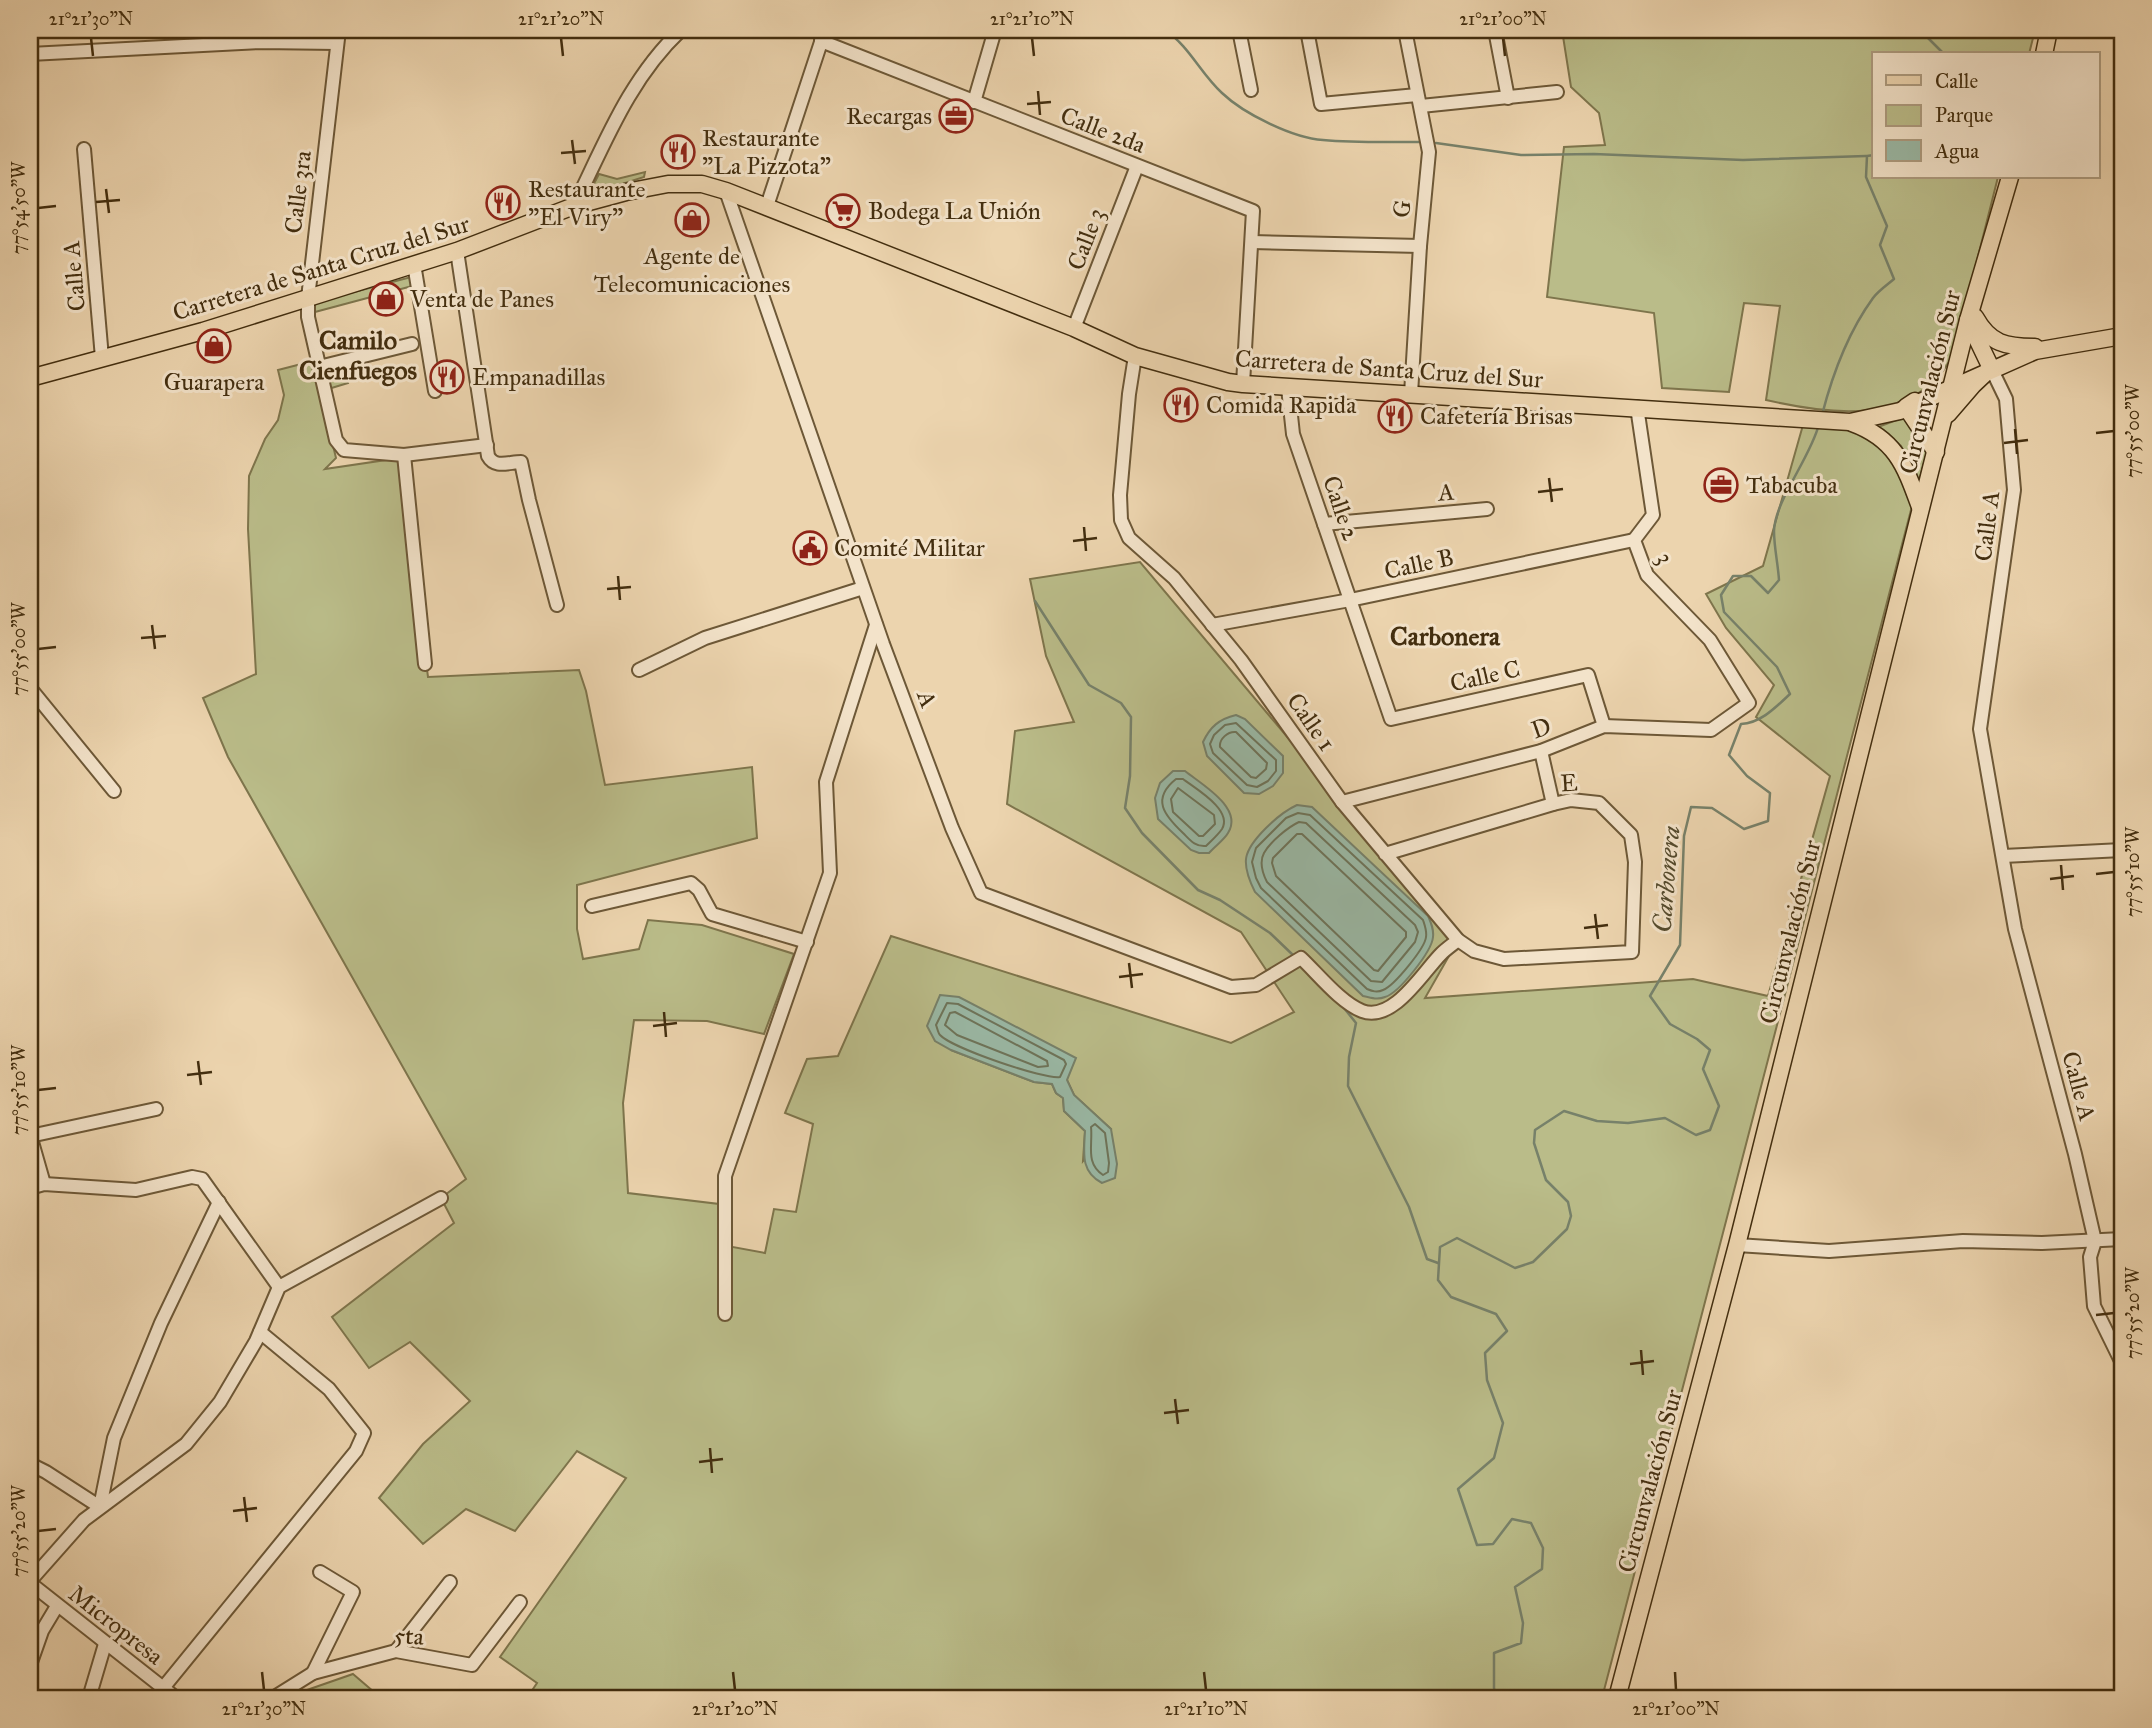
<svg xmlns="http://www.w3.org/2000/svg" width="2152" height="1728" font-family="'IM FELL Great Primer',serif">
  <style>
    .green { fill: #babc89; stroke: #7e754c; stroke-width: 2; fill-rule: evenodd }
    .water { fill: #9ab9a6; stroke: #77816a; stroke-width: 2 }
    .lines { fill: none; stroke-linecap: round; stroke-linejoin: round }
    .shore { stroke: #6e745a; stroke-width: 2 }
    .stream { stroke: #77816a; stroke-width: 2.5 }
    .minor-casing { stroke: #6d5837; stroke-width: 16 }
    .major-casing { stroke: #432e0f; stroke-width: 19 }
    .minor { stroke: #f3e3ca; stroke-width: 12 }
    .major { stroke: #ecd4ae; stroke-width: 16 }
    .ticks { fill: none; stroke: #432e0f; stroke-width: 2.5 }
    .labels { text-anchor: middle; stroke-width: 6; stroke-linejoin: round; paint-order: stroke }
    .poi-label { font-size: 24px; fill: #432e0f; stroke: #f3e3ca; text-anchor: start }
    .street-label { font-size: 24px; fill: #432e0f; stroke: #f3e3ca }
    .neighbourhood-label { font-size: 26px; font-weight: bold; fill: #432e0f; stroke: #f3e3ca }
    .water-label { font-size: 26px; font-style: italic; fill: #544a2d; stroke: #f3e3ca }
    .neatline { fill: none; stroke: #432e0f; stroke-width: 2.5 }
    .ticks-label { font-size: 18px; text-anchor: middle; fill: #432e0f }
  </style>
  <rect width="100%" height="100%" fill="#ecd4ae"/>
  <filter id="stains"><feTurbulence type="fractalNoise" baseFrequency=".00286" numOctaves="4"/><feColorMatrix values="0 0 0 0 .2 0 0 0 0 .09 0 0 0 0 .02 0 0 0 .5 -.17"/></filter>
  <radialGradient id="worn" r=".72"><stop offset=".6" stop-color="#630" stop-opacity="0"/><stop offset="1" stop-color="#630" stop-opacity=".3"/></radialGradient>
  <g class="green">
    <path d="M1562,30H2035L2029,54H1874V177H1998C1987,222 1975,267 1964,312C1960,326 1959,347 1951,359C1911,426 1831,415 1766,400L1780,306L1744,303L1729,392L1662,388L1654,313L1547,297L1564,147L1605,145L1599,113L1571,87Z"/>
    <path d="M645,172L644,177L588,195L599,174L617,179Z"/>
    <path d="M415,276L416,285L315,312L312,303Z"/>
    <path d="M313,361L336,458L325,469L400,458L428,677L579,670L586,691L605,785L752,767L757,838L577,885V929L583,959L639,949L648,920L702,925L794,954L764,1034L707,1021L634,1020L623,1103L628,1193L719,1204L727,1246L765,1253L774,1209L796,1212L813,1124L785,1113L807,1059L838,1056L891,936L1231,1043L1294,1012L1241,932L1007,804L1015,731L1074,722L1046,656L1030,579L1140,562L1458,940L1425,998L1693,979L1768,996L1830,776L1756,717L1774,685L1726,628L1706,594L1763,566L1803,425C1873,426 1888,442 1912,506L1602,1698H527L537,1683L500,1657L626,1478L577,1451L515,1531L466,1509L423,1544L379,1498L423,1444L470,1401L410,1342L369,1368L332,1317L454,1223L441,1198L466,1179L228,757L203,698L256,674L248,529L249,476L265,439L278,420L284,395L278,370ZM951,1050L1067,1080L1074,1095L1111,1129L1083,1161L1085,1131L1064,1111L1063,1098L1056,1093L1052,1084L1034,1082Z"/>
    <path d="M343,361L348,383L325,390L319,367Z"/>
    <path d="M1907,416L1928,448L1919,481L1901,446L1878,427Z"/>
    <path d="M353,1674L381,1698H284Z"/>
  </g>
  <g class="water">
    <path d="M1236,715L1245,719L1283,756V773L1273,786L1259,794L1244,793L1207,756L1203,742C1210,727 1219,719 1236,715Z"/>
    <path d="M1173,771H1185C1201,784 1244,808 1228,833C1224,840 1215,846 1209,853H1199L1191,850L1158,819L1155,798L1160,783Z"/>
    <path d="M1297,805L1312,807L1428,916C1431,923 1434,929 1433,937C1432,951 1399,993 1385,997C1378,1000 1371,998 1363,996L1255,892C1240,862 1243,851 1266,828C1276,818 1284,811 1297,805Z"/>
    <path d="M940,995L959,997L1076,1058L1067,1080L1074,1095L1111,1129L1117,1164L1115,1178L1102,1183C1080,1172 1084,1152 1085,1131L1064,1111L1063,1098L1056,1093L1052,1084L1034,1082L951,1050L935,1041L927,1026Z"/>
  </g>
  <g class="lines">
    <g class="shore">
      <path d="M1236,723L1276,760V771L1268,781L1257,787L1247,785L1213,753L1210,744L1214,735L1225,725Z"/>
      <path d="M1236,732L1267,763L1266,769L1256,778L1251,777L1220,747C1219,739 1228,731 1236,732Z"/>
      <path d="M1176,779H1183C1196,789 1233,810 1222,829C1218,835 1211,841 1206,846C1195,847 1190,840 1183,833C1164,815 1151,799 1176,779Z"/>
      <path d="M1178,788L1214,815L1215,824L1203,836H1199L1173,812L1171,799Z"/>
      <path d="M1298,813L1310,815L1423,920C1425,926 1427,931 1426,937C1425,948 1394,986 1383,990C1377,993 1372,991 1367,989L1261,888L1256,878L1252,862L1256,848L1286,818Z"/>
      <path d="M1299,822L1306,823L1415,925L1418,932L1415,942L1382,982L1371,981L1267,882C1263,874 1259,862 1264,853C1270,842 1288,827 1299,822Z"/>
      <path d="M1302,834L1406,932V937L1378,971L1374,970L1276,876L1272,863L1273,858L1297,834Z"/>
      <path d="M947,1003L958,1004L1064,1060L1066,1064L1060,1077C1045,1080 952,1048 940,1035C938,1033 937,1027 936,1025Z"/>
      <path d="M955,1012L1047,1061L1048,1066L1038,1067L957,1035L945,1025L950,1013Z"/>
      <path d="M1095,1124L1105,1133L1109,1163L1108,1172L1103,1175C1085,1163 1093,1145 1091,1127Z"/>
    </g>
    <g class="stream">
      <path d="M1165,30C1189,46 1201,74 1222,93C1244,114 1293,138 1323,140C1355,143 1387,142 1419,142"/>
      <path d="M1923,30V33L1944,54"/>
      <path d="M1436,143L1521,155L1594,154L1743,160L1866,156"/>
      <path d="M1822,415C1832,376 1849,331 1873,298C1878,291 1887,285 1894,279L1880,245L1887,226L1866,177L1867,156L1874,155"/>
      <path d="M1035,601L1089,685L1121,703L1131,717L1130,776L1125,808L1142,833L1198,890L1220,900L1270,933L1294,956"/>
      <path d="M1340,1003L1356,1023L1349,1057L1348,1086L1409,1207L1427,1259L1438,1263"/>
      <path d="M1496,1698L1494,1688V1653L1521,1643L1523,1623L1515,1587L1542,1569L1543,1548L1531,1523L1512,1519L1493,1544L1477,1545L1458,1489L1494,1458L1503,1423L1487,1380L1485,1353L1507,1331L1496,1314L1451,1297L1438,1280L1440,1247L1457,1238L1515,1268L1533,1262L1567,1229L1571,1216L1568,1202L1546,1180L1534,1143L1535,1130L1564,1111L1597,1121L1628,1123L1665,1118L1696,1135L1710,1130L1719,1106L1703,1069L1710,1050L1697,1039L1670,1024L1650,996L1680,945L1684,836L1691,807L1712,808L1744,829L1768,821L1770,793L1747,776L1729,755L1741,724C1761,723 1776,707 1790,694L1777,667L1724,612L1721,595L1733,576H1751L1768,593L1779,580C1778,564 1774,547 1774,531C1775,500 1811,457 1819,424"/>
    </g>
    <defs>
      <g id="minor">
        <path d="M339,30L308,298V317L336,440L344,450L404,455L487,445"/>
        <path d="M1239,30L1251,90"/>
        <path d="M1307,30L1321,104L1417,95"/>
        <path d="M1405,30L1429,152L1420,246L1411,394"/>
        <path d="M1495,30L1508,98"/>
        <path d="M821,41L1253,211L1243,384"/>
        <path d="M30,54L260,42L337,43"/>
        <path d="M974,102L995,30"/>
        <path d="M1421,106L1557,92"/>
        <path d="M84,149L102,358"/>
        <path d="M726,191L883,644L952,828L981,893L1231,987L1256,985L1301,958C1318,974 1341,1003 1362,1011C1393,1023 1423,972 1441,954C1446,949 1452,945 1458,940"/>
        <path d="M574,206C605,143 629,79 681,30"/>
        <path d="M767,206L825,30"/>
        <path d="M1252,242L1420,246"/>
        <path d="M457,251L488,456C495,469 509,462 521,462L529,500L557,605"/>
        <path d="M414,264L435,391"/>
        <path d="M1074,328L1137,166"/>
        <path d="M1135,356L1129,394L1120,495L1121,520L1129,538L1174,578L1241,660L1342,802L1458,940L1474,951L1504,959L1632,952L1635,862L1631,835L1599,803L1571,800L1553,804L1385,854"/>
        <path d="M319,367L412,344"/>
        <path d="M1991,368L2006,399L2014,490L1980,729L2015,929L2075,1154L2095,1241L2090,1257L2094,1306L2122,1363"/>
        <path d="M1288,388L1293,434L1391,719L1588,675L1604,726"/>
        <path d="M404,455L425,664"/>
        <path d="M1324,524L1487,509"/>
        <path d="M1212,625L1350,600L1634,540"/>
        <path d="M639,670L705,638L863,588"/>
        <path d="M30,688L114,791"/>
        <path d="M1541,751L1553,804"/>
        <path d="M1342,802L1541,751L1604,726L1711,730L1749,703L1710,640L1647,575L1634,540L1653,515L1637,407"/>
        <path d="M2003,856L2122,850"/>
        <path d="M592,906L691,883L699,890L712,914L807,942"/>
        <path d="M30,1135L44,1184"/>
        <path d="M30,1136L156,1109"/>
        <path d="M30,1188L44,1184L136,1190L192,1177L202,1179L279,1287"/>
        <path d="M1737,1245L1829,1251L1963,1241L2042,1243L2122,1239"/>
        <path d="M725,1314V1176L830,873L826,782L876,625"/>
        <path d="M30,1464L46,1472L100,1507L114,1438L161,1323L219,1202"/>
        <path d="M30,1581L84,1520L186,1444L220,1402L256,1341L279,1287L441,1198"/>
        <path d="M30,1583L176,1698"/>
        <path d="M396,1651L450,1582"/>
        <path d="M30,1665L42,1631L57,1606"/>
        <path d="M313,1673L353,1592L320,1572"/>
        <path d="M163,1688L356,1451L364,1433L329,1389L260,1332"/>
        <path d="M89,1698L105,1644"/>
        <path d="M273,1698L313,1673L396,1651L472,1665L520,1602"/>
      </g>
      <g id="major">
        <path d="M2044,54L2049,30"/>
        <path d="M1975,317C1990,344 2006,347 2035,347"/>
        <path d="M30,378L203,331L308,298L457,251L574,206L626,192L668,184H702L726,191L1074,328L1135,356L1228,382L1243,384L1850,422L1900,411L2035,351L2122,336"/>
        <path d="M1915,401L1906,407L1936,452"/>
        <path d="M1948,414L1973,385L1991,368L1968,320"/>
        <path d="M1852,423C1896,439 1905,466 1920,507"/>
        <path d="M1617,1698L1737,1245L1968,320L2010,177"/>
      </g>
    </defs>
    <use href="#minor" class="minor-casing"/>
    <use href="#major" class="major-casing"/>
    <use href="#minor" class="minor"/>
    <use href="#major" class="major"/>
  </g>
  <path class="ticks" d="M91,38L93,56M561,38L563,56M1032,38L1034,56M1503,38L1505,56M1038,91L1040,115M1027,104L1051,102M572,140L575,164M561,153L586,151M106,189L109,213M96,202L120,200M38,208L56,206M2015,429L2017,454M2096,433L2114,431M2004,443L2028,440M1549,478L1552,502M1538,492L1563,489M1084,527L1086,551M1073,541L1097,538M618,576L620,600M607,589L631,587M152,625L155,649M141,638L166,636M38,649L56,647M2061,865L2063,890M2096,874L2114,872M2050,879L2074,876M1595,914L1598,939M1584,928L1608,925M1129,963L1132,988M1119,977L1143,974M664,1012L666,1037M653,1026L677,1023M198,1061L201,1085M187,1075L212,1072M38,1090L56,1088M2096,1315L2114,1313M1641,1350L1643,1375M1630,1364L1654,1361M1175,1399L1178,1424M1164,1413L1189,1410M710,1448L712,1473M699,1462L723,1459M244,1497L247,1522M233,1511L257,1508M38,1531L56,1529M262,1672L264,1690M733,1672L735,1690M1204,1672L1206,1690M1675,1672L1676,1690"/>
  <defs>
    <symbol id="office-ring" viewBox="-11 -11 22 22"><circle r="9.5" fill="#f3e3ca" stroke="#8f2418" stroke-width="1.5"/><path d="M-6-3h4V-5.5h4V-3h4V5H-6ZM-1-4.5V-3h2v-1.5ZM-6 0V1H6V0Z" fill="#8f2418"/></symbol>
    <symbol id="restaurant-ring" viewBox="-11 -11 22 22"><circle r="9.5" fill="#f3e3ca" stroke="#8f2418" stroke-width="1.5"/><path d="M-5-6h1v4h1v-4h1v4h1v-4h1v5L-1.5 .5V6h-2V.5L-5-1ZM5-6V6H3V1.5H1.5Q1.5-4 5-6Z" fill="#8f2418"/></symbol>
    <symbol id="supermarket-ring" viewBox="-11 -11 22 22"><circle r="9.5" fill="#f3e3ca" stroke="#8f2418" stroke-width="1.5"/><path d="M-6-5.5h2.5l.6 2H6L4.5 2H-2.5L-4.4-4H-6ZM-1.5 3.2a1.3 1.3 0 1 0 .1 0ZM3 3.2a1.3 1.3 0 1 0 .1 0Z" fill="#8f2418"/></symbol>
    <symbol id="shop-ring" viewBox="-11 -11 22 22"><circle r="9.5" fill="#f3e3ca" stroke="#8f2418" stroke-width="1.5"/><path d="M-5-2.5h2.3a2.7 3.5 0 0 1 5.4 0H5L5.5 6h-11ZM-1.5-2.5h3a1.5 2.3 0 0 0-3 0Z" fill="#8f2418"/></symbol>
    <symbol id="civic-ring" viewBox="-11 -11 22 22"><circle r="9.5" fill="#f3e3ca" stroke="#8f2418" stroke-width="1.5"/><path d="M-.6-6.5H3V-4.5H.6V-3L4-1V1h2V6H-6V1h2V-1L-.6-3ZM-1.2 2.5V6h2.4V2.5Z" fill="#8f2418"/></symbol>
  </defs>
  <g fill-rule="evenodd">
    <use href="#office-ring" x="937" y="97" width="38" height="38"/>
    <use href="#restaurant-ring" x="659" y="133" width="38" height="38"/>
    <use href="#restaurant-ring" x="484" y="184" width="38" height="38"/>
    <use href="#supermarket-ring" x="824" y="192" width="38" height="38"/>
    <use href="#shop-ring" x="673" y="201" width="38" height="38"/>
    <use href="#shop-ring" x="367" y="280" width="38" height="38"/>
    <use href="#shop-ring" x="195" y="327" width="38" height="38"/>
    <use href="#restaurant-ring" x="428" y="358" width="38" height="38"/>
    <use href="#restaurant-ring" x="1162" y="386" width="38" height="38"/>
    <use href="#restaurant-ring" x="1376" y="397" width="38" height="38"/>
    <use href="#office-ring" x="1702" y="466" width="38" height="38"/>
    <use href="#civic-ring" x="791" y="529" width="38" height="38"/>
  </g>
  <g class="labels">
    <g class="poi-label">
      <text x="932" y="124" text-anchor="end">Recargas</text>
      <text x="702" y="146">Restaurante<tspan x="702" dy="28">"La Pizzota"</tspan></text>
      <text x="528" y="197">Restaurante<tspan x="528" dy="28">"El Viry"</tspan></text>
      <text x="868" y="219">Bodega La Unión</text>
      <text x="692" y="264" text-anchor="middle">Agente de<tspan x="692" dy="28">Telecomunicaciones</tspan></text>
      <text x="410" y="307">Venta de Panes</text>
      <text x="472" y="385">Empanadillas</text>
      <text x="214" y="390" text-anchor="middle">Guarapera</text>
      <text x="1206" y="413">Comida Rapida</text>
      <text x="1420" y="424">Cafetería Brisas</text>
      <text x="1746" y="493">Tabacuba</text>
      <text x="834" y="556">Comité Militar</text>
    </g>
    <g class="street-label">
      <text transform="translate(1103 130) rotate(21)" y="8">Calle 2da</text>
      <text transform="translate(298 192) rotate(-83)" y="8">Calle 3ra</text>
      <text transform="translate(1402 209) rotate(-84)" y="8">G</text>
      <text transform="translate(1086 239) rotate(-69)" y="8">Calle 3</text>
      <text transform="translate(321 268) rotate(-17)" y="8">Carretera de Santa Cruz del Sur</text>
      <text transform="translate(74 276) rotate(-95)" y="8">Calle A</text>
      <text transform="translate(1389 369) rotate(4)" y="8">Carretera de Santa Cruz del Sur</text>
      <text transform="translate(1930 382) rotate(-76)" y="8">Circunvalación Sur</text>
      <text transform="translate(1446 492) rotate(-5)" y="8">A</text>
      <text transform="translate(1341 508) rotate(71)" y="8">Calle 2</text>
      <text transform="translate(1987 526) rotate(-83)" y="8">Calle A</text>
      <text transform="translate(1665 558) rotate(62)" y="8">3</text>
      <text transform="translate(1419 564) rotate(-12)" y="8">Calle B</text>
      <text transform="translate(1485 676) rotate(-13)" y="8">Calle C</text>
      <text transform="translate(927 699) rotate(69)" y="8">A</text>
      <text transform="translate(1311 722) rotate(55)" y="8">Calle 1</text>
      <text transform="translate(1541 728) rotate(-19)" y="8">D</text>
      <text transform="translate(1569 783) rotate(-4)" y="8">E</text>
      <text transform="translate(1790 932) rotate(-76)" y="8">Circunvalación Sur</text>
      <text transform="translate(2079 1086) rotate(75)" y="8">Calle A</text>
      <text transform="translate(1650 1481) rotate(-75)" y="8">Circunvalación Sur</text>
      <text transform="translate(116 1625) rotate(38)" y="8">Micropresa</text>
      <text transform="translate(409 1636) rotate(3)" y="8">5ta</text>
    </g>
    <g class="neighbourhood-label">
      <text x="358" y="349">Camilo<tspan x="358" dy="30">Cienfuegos</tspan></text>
      <text x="1445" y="645">Carbonera</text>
    </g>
    <g class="water-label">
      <text transform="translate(1666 879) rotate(-85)" y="9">Carbonera</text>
    </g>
  </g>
  <rect width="2152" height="1728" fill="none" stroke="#ecd4ae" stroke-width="77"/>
  <rect x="1872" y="52" width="228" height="126" fill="#f3e3ca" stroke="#ad9b7f" stroke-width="2"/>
  <rect x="1886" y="75" width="35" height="10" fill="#ecd4ae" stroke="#ad9b7f" stroke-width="2"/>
  <text x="1935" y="88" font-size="21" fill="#432e0f">Calle</text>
  <rect x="1886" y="105" width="35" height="21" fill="#babc89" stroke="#ad9b7f" stroke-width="2"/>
  <text x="1935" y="122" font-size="21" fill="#432e0f">Parque</text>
  <rect x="1886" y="140" width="35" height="21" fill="#9ab9a6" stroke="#ad9b7f" stroke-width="2"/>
  <text x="1935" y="158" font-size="21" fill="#432e0f">Agua</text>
  <rect x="38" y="38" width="2076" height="1652" class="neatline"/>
  <g class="ticks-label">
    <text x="91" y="25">21°21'30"N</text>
    <text x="561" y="25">21°21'20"N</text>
    <text x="1032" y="25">21°21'10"N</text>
    <text x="1503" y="25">21°21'00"N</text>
    <text transform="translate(19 208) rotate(-90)" y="6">77°54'50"W</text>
    <text transform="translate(2133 431) rotate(-90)" y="6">77°55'00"W</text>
    <text transform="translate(19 649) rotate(-90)" y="6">77°55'00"W</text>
    <text transform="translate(2133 872) rotate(-90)" y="6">77°55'10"W</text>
    <text transform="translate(19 1090) rotate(-90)" y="6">77°55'10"W</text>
    <text transform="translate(2133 1313) rotate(-90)" y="6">77°55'20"W</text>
    <text transform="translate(19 1531) rotate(-90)" y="6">77°55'20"W</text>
    <text x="264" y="1715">21°21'30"N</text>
    <text x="735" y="1715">21°21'20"N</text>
    <text x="1206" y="1715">21°21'10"N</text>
    <text x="1676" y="1715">21°21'00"N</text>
  </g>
  <rect width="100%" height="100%" filter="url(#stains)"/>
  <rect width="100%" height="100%" fill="url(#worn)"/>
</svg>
